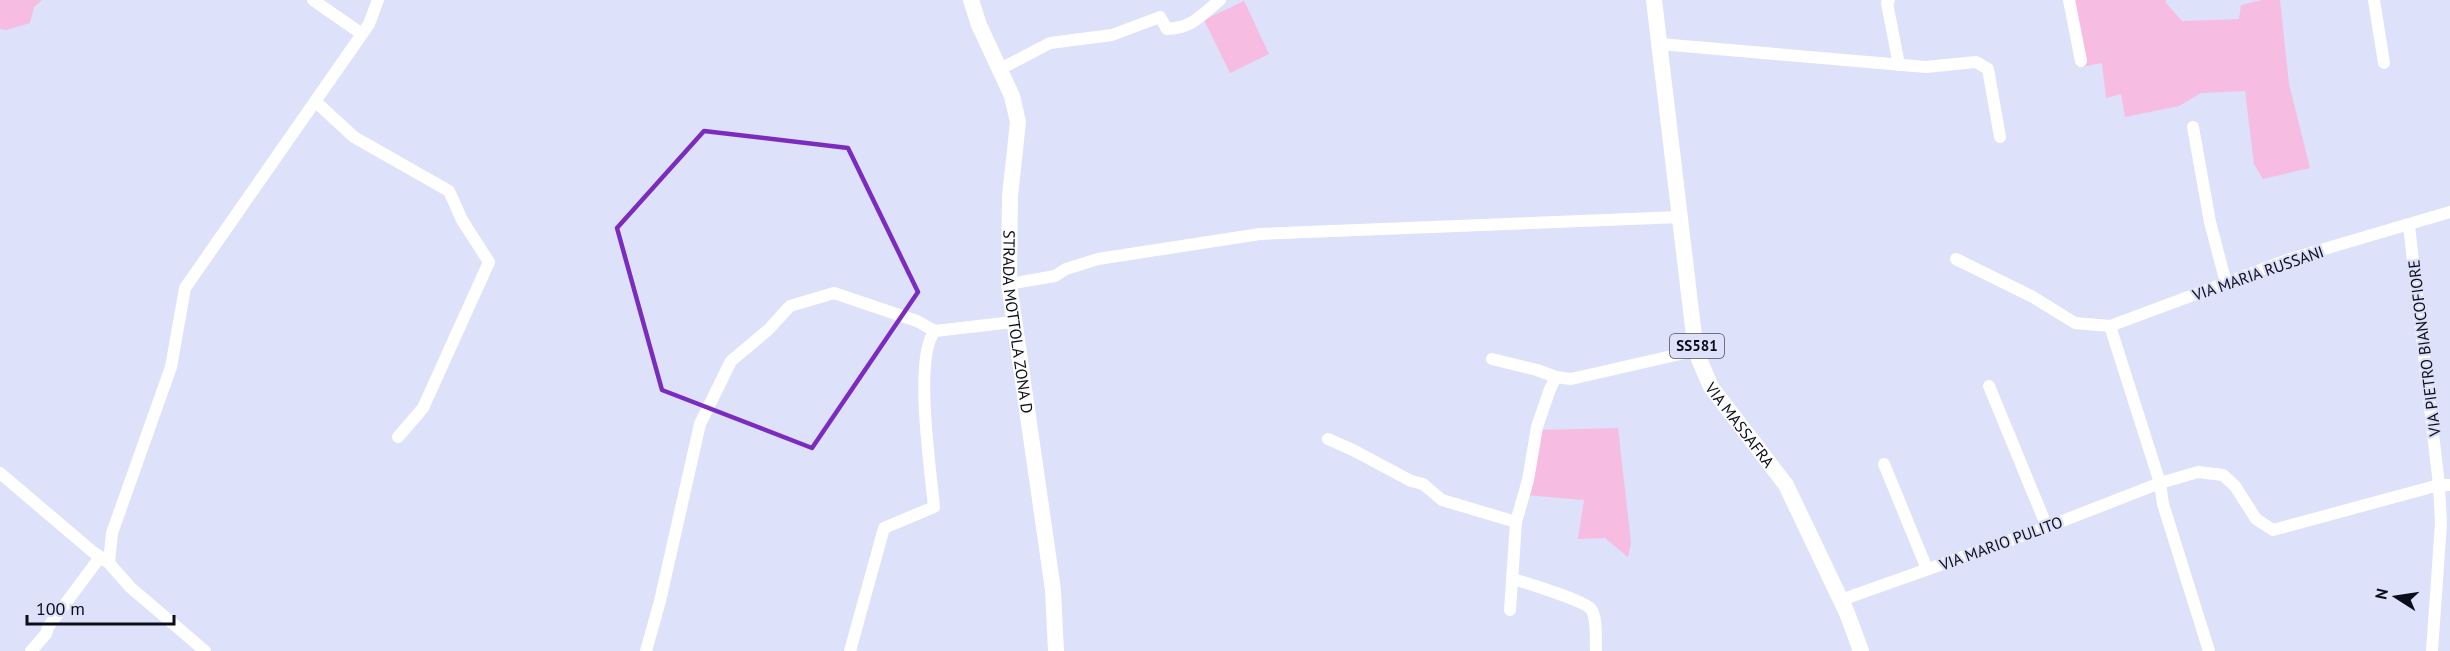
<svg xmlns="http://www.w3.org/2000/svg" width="2450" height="651" font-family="'PT Sans',sans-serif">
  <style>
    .green { fill: #f6bce2 }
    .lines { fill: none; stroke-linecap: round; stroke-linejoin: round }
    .minor { stroke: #fff; stroke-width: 12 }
    .major { stroke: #fff; stroke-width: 16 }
    .marked { fill: none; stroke: #7b2cbf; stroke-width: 4.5; stroke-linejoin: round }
    .labels { text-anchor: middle; stroke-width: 4.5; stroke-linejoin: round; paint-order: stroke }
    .shield { fill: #dde1f9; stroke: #4b4d5e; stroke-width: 1.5 }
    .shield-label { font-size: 15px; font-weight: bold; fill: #0c0d1b }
    .street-label { font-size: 16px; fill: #0c0d1b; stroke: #dde1f9 }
  </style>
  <rect width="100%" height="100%" fill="#dde1f9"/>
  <g class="green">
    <path d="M0,0H42L34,7L30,23L6,30L0,29Z"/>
    <path d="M2067,0H2166V3L2182,21L2239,19L2241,5L2262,0H2280L2289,84L2310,168L2263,179L2254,164L2245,91L2201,93L2179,106L2125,117L2121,94L2106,98L2102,63L2081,67Z"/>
    <path d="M1244,1L1269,54L1230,73L1204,20Z"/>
    <path d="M1618,428L1631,543L1628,557L1605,538L1578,539L1584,500L1526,495L1537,430Z"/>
  </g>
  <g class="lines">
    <g class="minor">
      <path d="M313,0L362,34"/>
      <path d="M1889,0L1887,3L1899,65"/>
      <path d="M2069,0L2081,61"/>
      <path d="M2374,0L2384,63"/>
      <path d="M1660,44L1926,67L1976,62L1988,69L2000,137"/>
      <path d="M1000,69L1050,43L1112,35L1160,17L1167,29C1193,28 1201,15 1220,0"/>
      <path d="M316,102L354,137L449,191L462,220L489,262L423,408L398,437"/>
      <path d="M2193,127L2210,222L2226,283"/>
      <path d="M2409,226L2439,485L2441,523L2432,651"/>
      <path d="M1956,259L2033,297L2075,323L2110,326L2290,259L2450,212"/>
      <path d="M1009,284L1055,276L1066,269L1098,259L1260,234L1680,217"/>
      <path d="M2110,326L2160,483L2163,504L2209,651"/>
      <path d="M1492,359L1537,370L1556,377L1571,379L1698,350"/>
      <path d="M1989,386L2047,527"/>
      <path d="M1328,439L1353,450L1411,481L1423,484L1442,500L1516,522"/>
      <path d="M1884,464L1927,569"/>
      <path d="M0,473L93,552L109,563L130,587L205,651"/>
      <path d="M109,563L112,533L171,367L185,288L369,24L378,0"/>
      <path d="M1513,579C1527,583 1585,601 1591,609C1598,619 1595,640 1596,651"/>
      <path d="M1841,600L2047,527L2160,483L2198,472L2223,475L2235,486L2256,519L2273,530L2439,485H2450"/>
      <path d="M1510,610L1516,522L1528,480L1537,427L1550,389L1556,377"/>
      <path d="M31,651L46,634L48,627L100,557"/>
      <path d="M646,651L660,601L700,424L731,361L768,330L790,306L834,293L917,321L935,331L1013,322"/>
      <path d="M850,651L884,528L934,507C931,472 913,356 935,331"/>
    </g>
    <g class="major">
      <path id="s1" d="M971,0L979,25L1012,96L1018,122L1010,196L1009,284L1053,590L1056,651"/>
      <path id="s2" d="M1654,0L1694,336L1699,359L1711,387L1786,485L1847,613L1861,651"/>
    </g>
  </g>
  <path class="marked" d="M704,131L848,148L918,292L812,448L662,390L617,228Z"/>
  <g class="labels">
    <rect class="shield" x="1670" y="334" width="54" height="24" rx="4.5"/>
    <g class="shield-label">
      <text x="1697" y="351">SS581</text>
    </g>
    <g class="street-label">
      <text transform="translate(2258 273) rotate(-19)" y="6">VIA MARIA RUSSANI</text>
      <text dy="6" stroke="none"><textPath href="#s1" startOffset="332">STRADA MOTTOLA ZONA D</textPath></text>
      <text transform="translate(2424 348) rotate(-97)" y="6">VIA PIETRO BIANCOFIORE</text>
      <text dy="6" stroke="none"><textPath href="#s2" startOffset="440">VIA MASSAFRA</textPath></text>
      <text transform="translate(2001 543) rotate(-20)" y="6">VIA MARIO PULITO</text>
    </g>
  </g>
  <g transform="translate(2396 597) rotate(282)" stroke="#dde1f9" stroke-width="4.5" paint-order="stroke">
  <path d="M0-4.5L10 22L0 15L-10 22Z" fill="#0c0d1b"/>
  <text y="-9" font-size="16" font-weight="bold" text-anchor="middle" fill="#0c0d1b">N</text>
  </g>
  <path d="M27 615v9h147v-9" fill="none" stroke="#0c0d1b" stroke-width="3"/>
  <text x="36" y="615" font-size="18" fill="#0c0d1b" stroke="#dde1f9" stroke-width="4.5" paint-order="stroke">100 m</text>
</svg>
